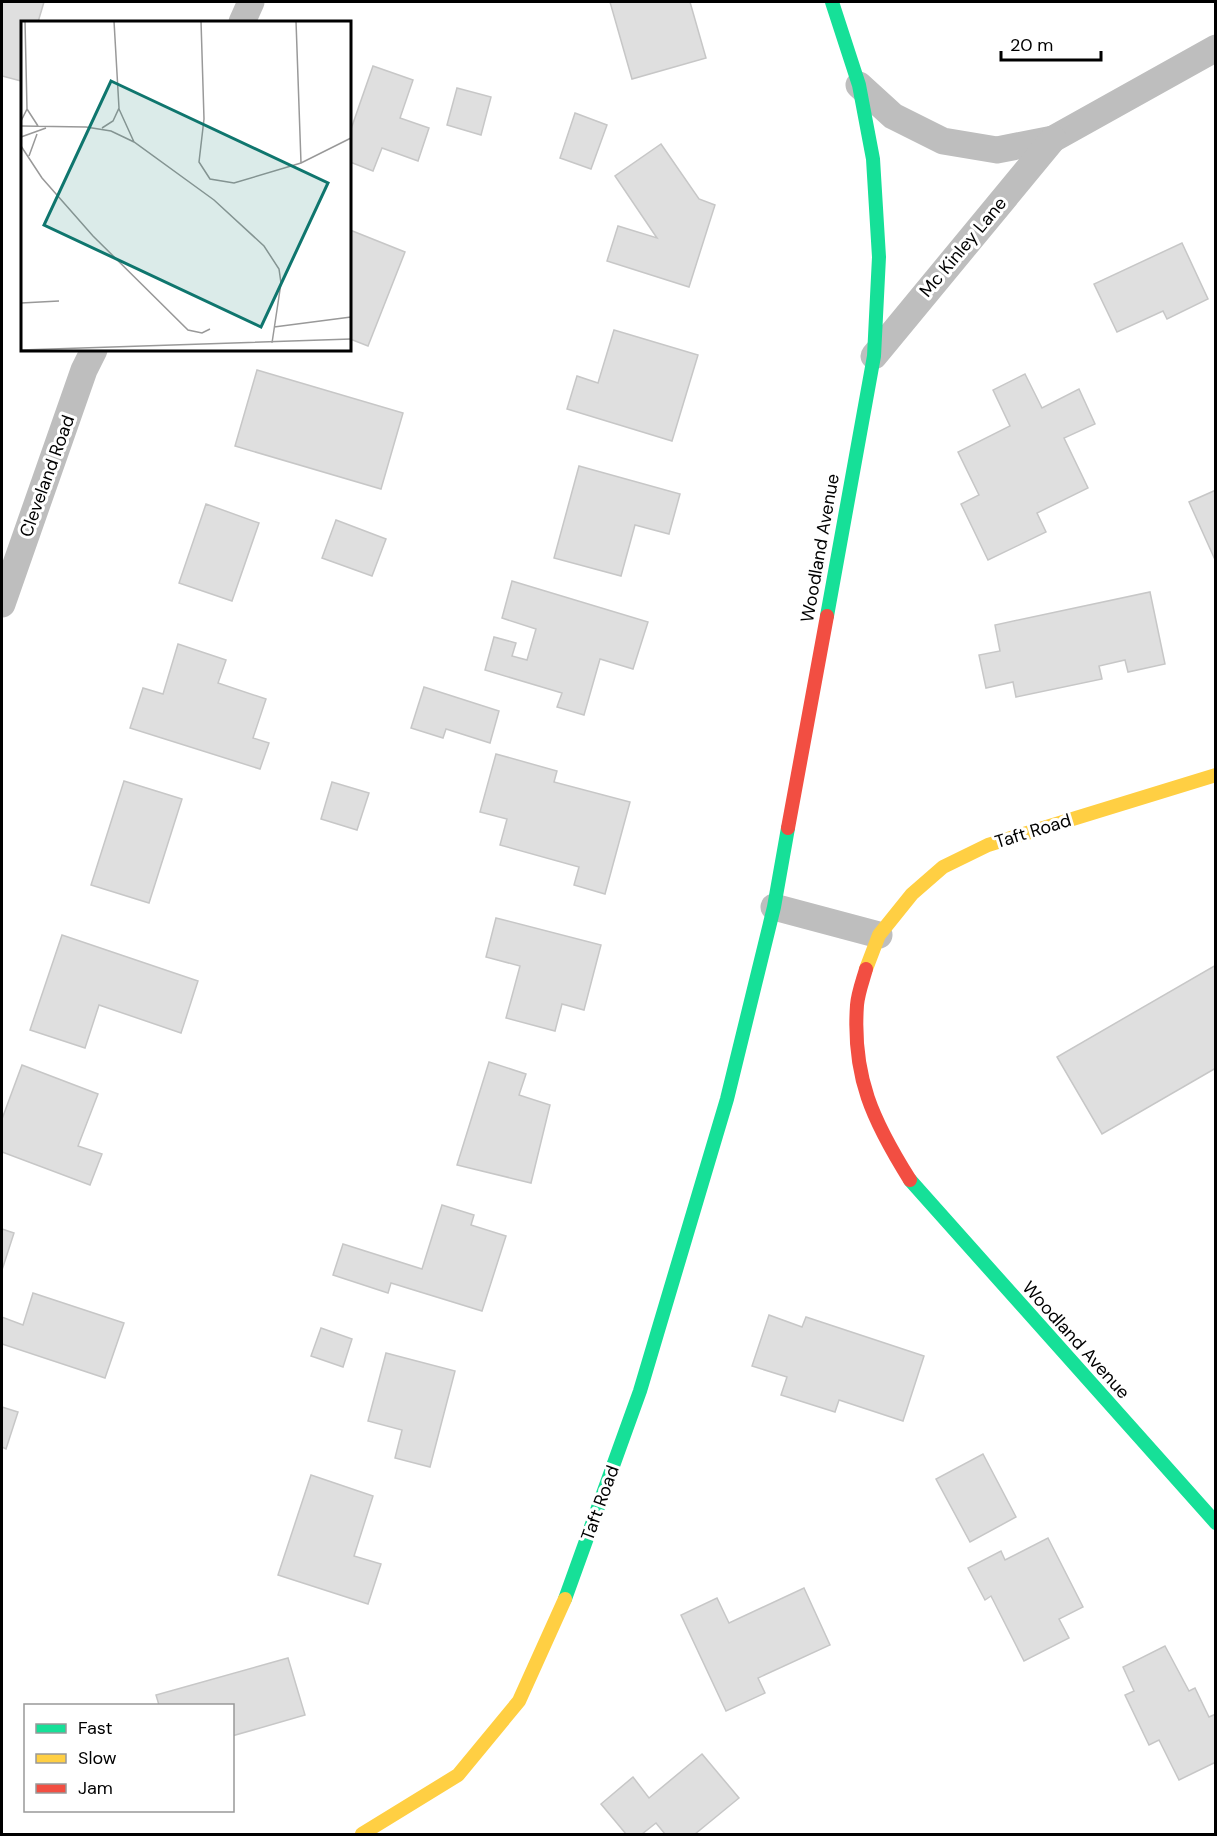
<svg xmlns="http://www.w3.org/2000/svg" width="1217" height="1836" font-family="'DM Sans',sans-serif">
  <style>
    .building { fill: #dfdfdf; stroke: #c7c7c7; stroke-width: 1.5 }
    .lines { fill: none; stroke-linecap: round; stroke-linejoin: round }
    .street { stroke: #bebebe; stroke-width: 27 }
    .fast { stroke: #16e098; stroke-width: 14 }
    .slow { stroke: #ffcf43; stroke-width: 14 }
    .jam { stroke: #f24e42; stroke-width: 14 }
    .labels { text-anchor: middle; stroke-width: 6; stroke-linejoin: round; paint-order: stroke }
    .street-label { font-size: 18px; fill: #000; stroke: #fff }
    .inset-road { fill: none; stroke: #999; stroke-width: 1.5 }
    .view { fill: #0f766e; fill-opacity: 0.15; stroke: #0f766e; stroke-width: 3 }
    .inset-edge { fill: none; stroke: #000; stroke-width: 3 }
  </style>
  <rect width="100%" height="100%" fill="#fff"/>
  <g class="building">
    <path d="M2,2H44L38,22H22L21,81L2,76Z"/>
    <path d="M610,2H690L706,58L632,79Z"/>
    <path d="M373,66L413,80L400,118L429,128L418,161L382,148L373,171L350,162V132Z"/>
    <path d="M457,88L491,97L481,135L447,125Z"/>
    <path d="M575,113L607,125L591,169L560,158Z"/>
    <path d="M661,144L699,199L715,205L689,287L607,261L618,226L657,238L615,176Z"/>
    <path d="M350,230L405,252L368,346L350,339Z"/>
    <path d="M1182,243L1208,299L1167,319L1163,311L1117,332L1094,284Z"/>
    <path d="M614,330L698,355L672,441L567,409L577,376L598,383Z"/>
    <path d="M257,370L403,413L381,489L235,446Z"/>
    <path d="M1025,374L1042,408L1079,389L1095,424L1064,438L1088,488L1037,513L1046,532L988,560L961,504L979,495L958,452L1010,426L993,390Z"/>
    <path d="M579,466L680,494L669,534L635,525L621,576L554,558Z"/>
    <path d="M1216,490V562L1189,502Z"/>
    <path d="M206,504L259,523L232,601L179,583Z"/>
    <path d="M336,520L386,539L372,576L322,558Z"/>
    <path d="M512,581L648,622L633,669L600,659L584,715L557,707L562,693L485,670L494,637L516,643L512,656L527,660L536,629L502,618Z"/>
    <path d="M1150,592L1165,664L1128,672L1125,660L1099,666L1102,679L1016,697L1013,682L986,688L979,655L1000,651L995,625Z"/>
    <path d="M178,644L226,660L218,683L266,699L253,738L269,743L260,769L130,728L143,688L163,694Z"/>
    <path d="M424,687L499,711L490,743L446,729L443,738L411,728Z"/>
    <path d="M496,754L557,771L554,782L630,802L605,894L574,885L579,867L500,845L507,819L480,812Z"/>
    <path d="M124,781L182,799L149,903L91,885Z"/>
    <path d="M332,782L369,793L357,830L321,819Z"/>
    <path d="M496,918L601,945L584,1010L562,1004L555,1031L506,1018L520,966L486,957Z"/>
    <path d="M62,935L198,981L181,1033L99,1005L85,1048L30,1030Z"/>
    <path d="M1216,965V1068L1102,1134L1057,1057Z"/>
    <path d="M489,1062L526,1074L519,1095L550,1105L531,1183L457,1165Z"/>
    <path d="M22,1065L98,1094L78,1146L102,1154L90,1185L2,1152V1119Z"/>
    <path d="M442,1205L474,1215L471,1225L506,1236L482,1311L391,1283L388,1293L333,1275L343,1244L422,1269Z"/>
    <path d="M2,1229L14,1233L2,1270Z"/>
    <path d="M33,1293L124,1323L105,1378L2,1344V1317L23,1325Z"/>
    <path d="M769,1315L802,1327L806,1317L924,1356L903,1421L839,1400L835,1412L781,1395L787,1377L752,1366Z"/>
    <path d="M321,1328L352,1339L343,1367L311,1356Z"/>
    <path d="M386,1353L455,1371L430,1467L395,1458L402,1430L368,1421Z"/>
    <path d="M2,1407L18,1412L6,1449L2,1447Z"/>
    <path d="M983,1454L1016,1517L970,1542L936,1479Z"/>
    <path d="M311,1475L373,1496L354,1556L381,1564L368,1604L278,1575Z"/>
    <path d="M1048,1538L1083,1607L1059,1619L1069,1638L1024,1661L991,1596L985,1600L968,1568L1001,1551L1005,1560Z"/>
    <path d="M804,1588L830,1645L758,1678L765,1693L726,1711L681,1615L717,1598L729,1623Z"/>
    <path d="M1165,1646L1189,1691L1195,1688L1209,1717L1216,1714V1762L1179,1780L1159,1740L1149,1745L1125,1695L1134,1691L1123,1667Z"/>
    <path d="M288,1658L305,1715L232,1736V1706H157L159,1705L156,1695Z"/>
    <path d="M702,1754L739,1798L695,1834H665L656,1823L642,1834H626L601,1804L633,1777L649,1798Z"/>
  </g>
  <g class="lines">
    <g class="street">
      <path d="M242,22L251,2"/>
      <path d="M859,85L893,116L943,141L997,150L1053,139L1216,48"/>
      <path d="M874,356L1053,139"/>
      <path d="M2,604L84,370L94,350"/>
      <path d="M774,907L879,935"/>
    </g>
    <g class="fast">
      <path d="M827,616L874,356L879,257L873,159L859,85L832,2"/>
      <path d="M910,1180L1216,1523"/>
      <path d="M565,1599L640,1391L727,1099L774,907L788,828"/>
    </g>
    <g class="slow">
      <path d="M866,969L879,935L912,894L943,867L988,845L1216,775"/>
      <path d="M362,1834L458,1775L519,1701L565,1599"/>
    </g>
    <g class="jam">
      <path d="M788,828L827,616"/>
      <path d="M866,969C863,980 858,993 857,1005C852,1077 873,1121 910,1180"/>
    </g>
  </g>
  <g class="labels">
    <g class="street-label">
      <text transform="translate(963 247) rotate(-50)" y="6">Mc Kinley Lane</text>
      <text transform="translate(47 476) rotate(-70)" y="6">Cleveland Road</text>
      <text transform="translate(820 548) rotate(-80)" y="6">Woodland Avenue</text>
      <text transform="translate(1033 831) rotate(-17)" y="6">Taft Road</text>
      <text transform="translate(1076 1340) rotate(48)" y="6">Woodland Avenue</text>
      <text transform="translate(600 1503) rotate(-70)" y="6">Taft Road</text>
    </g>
  </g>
  <g transform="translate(21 21)">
    <rect width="330" height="330" fill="#fff"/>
    <path class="inset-road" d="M180,0L183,98L178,141L189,158L213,162L280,142L330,117M275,0L280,142M6,88L17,105M98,88L113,121M0,100L6,88L4,0M0,105L65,106L90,110L113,121L193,179L243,225L258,248L260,262L251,322M81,107L92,100L98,87L93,0M0,116L25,107M0,125L21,157L72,215L167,309L181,312L189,308M8,135L16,113M0,282L38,280M253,306L330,296M0,329L330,318"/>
    <path class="view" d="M90,60L307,162L240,306L23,204Z"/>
    <rect width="330" height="330" class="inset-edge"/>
  </g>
  <rect width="1217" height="1836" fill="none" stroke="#000000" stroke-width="6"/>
  <rect x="24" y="1704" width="210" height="108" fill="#ffffff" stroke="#999999" stroke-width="1.5"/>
  <rect x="36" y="1724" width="30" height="9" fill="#16e098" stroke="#999999" stroke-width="1.5"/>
  <text x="78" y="1734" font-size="18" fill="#000000">Fast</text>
  <rect x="36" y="1754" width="30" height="9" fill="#ffcf43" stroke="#999999" stroke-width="1.5"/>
  <text x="78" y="1764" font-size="18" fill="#000000">Slow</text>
  <rect x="36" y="1784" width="30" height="9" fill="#f24e42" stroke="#999999" stroke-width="1.5"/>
  <text x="78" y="1794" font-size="18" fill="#000000">Jam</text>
  <path d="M1001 51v9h100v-9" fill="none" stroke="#000000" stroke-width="3"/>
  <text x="1010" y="51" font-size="18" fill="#000000" stroke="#ffffff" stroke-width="4.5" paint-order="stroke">20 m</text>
</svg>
